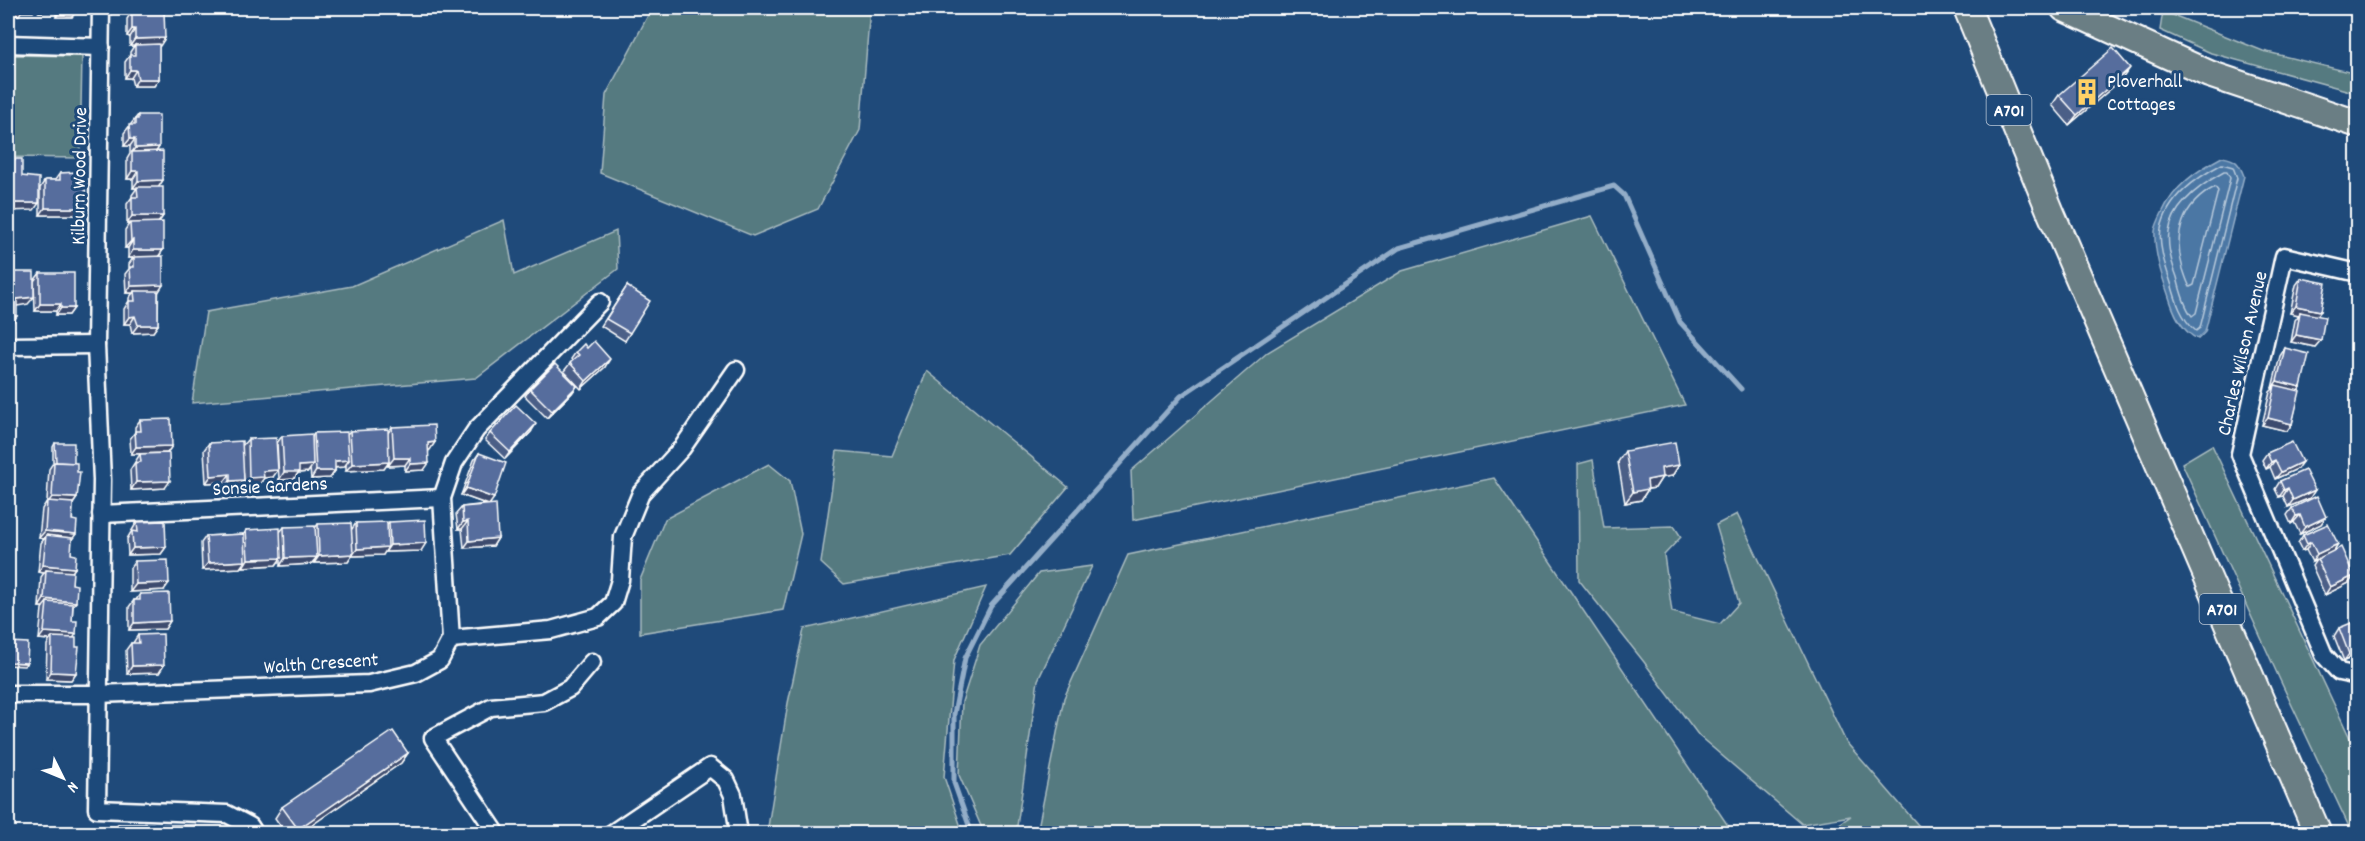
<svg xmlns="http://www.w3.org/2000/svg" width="2365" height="841" font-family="Dekko,sans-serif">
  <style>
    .green { fill: #557a80; stroke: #aabcc0; stroke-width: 1.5 }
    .water { fill: #4b77a4; stroke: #93adc8; stroke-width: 1.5 }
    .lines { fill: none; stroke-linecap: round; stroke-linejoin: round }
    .shore { stroke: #b7c9db; stroke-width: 1.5 }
    .stream { stroke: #93adc8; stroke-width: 5 }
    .street-casing { stroke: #fff; stroke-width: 21 }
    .primary-casing { stroke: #fff; stroke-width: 30 }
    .street { stroke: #1f4a7a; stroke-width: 16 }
    .primary { stroke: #6b7e84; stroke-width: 26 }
    .wall { fill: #4b5e87; stroke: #fff; stroke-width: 1.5 }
    .shaded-wall { fill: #3d4c6e; stroke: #fff; stroke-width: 1.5 }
    .building { fill: #576d9d; stroke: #fff; stroke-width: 1.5 }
    .labels { text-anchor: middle; stroke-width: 6; stroke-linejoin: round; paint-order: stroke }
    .shield { fill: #1f4a7a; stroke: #bcc9d7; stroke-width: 1.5 }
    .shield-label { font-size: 18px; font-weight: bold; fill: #fff }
    .poi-label { font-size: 20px; fill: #fff; stroke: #1f4a7a; text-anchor: start }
    .street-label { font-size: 20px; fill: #fff; stroke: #1f4a7a }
  </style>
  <rect width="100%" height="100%" fill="#1f4a7a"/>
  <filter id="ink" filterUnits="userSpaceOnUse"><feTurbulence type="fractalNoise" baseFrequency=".0167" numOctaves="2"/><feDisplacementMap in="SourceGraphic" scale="12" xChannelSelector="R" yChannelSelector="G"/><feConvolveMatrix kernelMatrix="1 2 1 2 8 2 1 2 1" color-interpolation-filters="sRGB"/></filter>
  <g filter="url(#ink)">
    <g class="green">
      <path d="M652,8H870L860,130L818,209L753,236L600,173L606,95Z"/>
      <path d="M2163,11L2263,51L2357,74V93L2211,53L2160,30Z"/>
      <path d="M8,55L82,56L80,158L8,157Z"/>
      <path d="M1592,216L1685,405L1133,520L1131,471L1268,352L1402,271Z"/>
      <path d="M504,220L514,275L616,231L618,269L476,378L192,403L206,312L352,286Z"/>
      <path d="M927,371L1068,487L1010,555L844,584L821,563L837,451L892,456Z"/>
      <path d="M2212,445L2357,753V833H2352L2280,680L2182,463Z"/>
      <path d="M1593,460L1604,528L1674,526L1681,537L1664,555L1672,612L1720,624L1739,603L1716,525L1737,514L1846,742L1925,833H1826L1851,816L1802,824L1699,736L1644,662L1579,580L1578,464Z"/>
      <path d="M769,464L790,481L801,534L783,610L640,633V580L665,519Z"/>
      <path d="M1494,478L1733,833H1037L1064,698L1128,555Z"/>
      <path d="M1092,566L1038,680L1016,833H984L959,775L962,702L980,645L1039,573Z"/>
      <path d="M986,587L954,660L944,777L963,833H767L788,703L804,629Z"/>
    </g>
    <path class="water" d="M2222,157C2236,159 2239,163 2244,176L2205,332L2198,339C2181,332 2173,311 2168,294C2161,274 2154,252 2155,231C2156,225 2159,219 2162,213C2174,186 2196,171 2222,157Z"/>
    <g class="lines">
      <g class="shore">
        <path d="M2222,164L2233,167L2237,178L2200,328L2196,331C2181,319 2176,301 2171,283C2166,268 2158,246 2161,229C2167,198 2196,178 2222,164Z"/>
        <path d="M2224,172H2227L2230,178L2227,191L2196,313L2192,316C2184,306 2180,290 2177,277C2172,264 2167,246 2169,232C2173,204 2202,184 2224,172Z"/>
        <path d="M2215,187L2218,191L2194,285L2190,287C2187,282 2185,275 2183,269C2173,235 2182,204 2215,187Z"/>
      </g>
      <path class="stream" d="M972,834L954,783V714L965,658L991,606L1181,396L1399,248L1614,186L1624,195L1680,322L1741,389"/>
      <defs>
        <g id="street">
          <path d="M101,8L96,345L102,480L97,809L227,814L250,826L255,834"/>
          <path d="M8,44L101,47"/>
          <path d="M2358,273L2284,256L2240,454L2324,655L2339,672L2358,676"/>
          <path d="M8,346L96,345"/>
          <path d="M101,514L442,498"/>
          <path d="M451,639L442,498L454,463L476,430L600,302"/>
          <path d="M8,694H97L369,684L416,673L440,660L451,639L551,630L598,617L613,603L620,580L623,537L641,493L682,448L736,370"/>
          <path d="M497,834L433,738L491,707L544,702L570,688L592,662"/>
          <path d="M611,834L710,767L726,780L733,795L739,834"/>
        </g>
        <g id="primary">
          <path d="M1967,8L2051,213L2318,834"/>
          <path d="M2064,8L2209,74L2358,124"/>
        </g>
      </defs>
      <use href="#street" class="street-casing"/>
      <use href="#primary" class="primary-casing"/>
      <use href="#street" class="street"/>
      <use href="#primary" class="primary"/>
    </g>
    <g class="wall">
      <path d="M39,8H78L72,17H56V12H39Z"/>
      <path d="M132,11L165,38L159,46V79L154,86H133L131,78H125V62L130,55V52L134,46H130V37L127,36V19Z"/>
      <path d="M2122,79L2069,125L2052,105L2059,95Z"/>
      <path d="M138,115L159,147L156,151L163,180L158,187L163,216L159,222L163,250L159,256L158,325L153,332L132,333L130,324H124V309L129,301V298L133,293H126L125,274L129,269V264L133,258H128V248H125V230L129,224H127V204L132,197V195L137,188H133V179H127V159L130,154V146H124V133Z"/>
      <path d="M60,173L78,185L80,215H40V188L45,180H55Z"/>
      <path d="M40,273L74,308L69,315H56V311H35L34,281Z"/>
      <path d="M2301,278L2317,316L2321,340L2315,347L2291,342L2295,320L2299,315L2290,313L2296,285Z"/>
      <path d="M627,286L630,333L625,341L601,326Z"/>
      <path d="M2285,348L2301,387L2299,391L2292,424L2287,431L2262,425L2270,392L2273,389L2272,388L2280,356Z"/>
      <path d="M576,352L605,367L581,389L564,371L572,361L571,359Z"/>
      <path d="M577,386L572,393L547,418L525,396L530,389Z"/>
      <path d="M140,420L172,446L167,453L131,454L130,439L135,432V427Z"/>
      <path d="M392,427L435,442L429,450L424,470L405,471V465L388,466V463L384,469L346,471V464L344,467L335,468V471L330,478L311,479L310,469L308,472L298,473L294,479L279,480L277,443L282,436L312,437L314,433L347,434L350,431L388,433Z"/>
      <path d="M531,432L505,459L485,440L490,433Z"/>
      <path d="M248,439L273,477L264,478L259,485L244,486L243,469L244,480L239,488H225L224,482L206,483L204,450L209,443L242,446Z"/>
      <path d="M55,443L74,463L77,498L73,504L71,554L75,568L72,572V584L73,606L72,621L76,673L71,680L46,679L47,645L50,640L39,639L42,609L43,607H39L41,577L44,573L38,572L41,543L44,539L39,538L42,509L47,501L49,469L53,463V447Z"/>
      <path d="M1625,451L1679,465L1672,476L1662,477L1655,488L1648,489L1641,500L1625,503L1618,462Z"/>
      <path d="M479,453L498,538L493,546L464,548L462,529H458L456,514L462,507L486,504L461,495L474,460Z"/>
      <path d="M2267,453L2297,469L2275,479L2270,467L2266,469L2262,460Z"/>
      <path d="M140,454L165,488L131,490L130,470Z"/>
      <path d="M2280,481L2310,498L2288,507L2283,496L2279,497L2275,489Z"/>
      <path d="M2292,508L2326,517L2321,524L2300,534L2294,522L2291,524L2287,515Z"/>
      <path d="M137,522L166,547L161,554L128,555L127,539Z"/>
      <path d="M389,522L421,551L385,552V551L383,555L352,556L348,562L314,563V560L311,564L280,566V560L276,565L243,567V564L240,568L202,570L201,543L206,536L244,534L246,530L280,532L284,527L315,528L318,524L352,529L356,523L387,525Z"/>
      <path d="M2303,535L2333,551L2349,583L2325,595L2312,566L2316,560L2312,562L2306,550L2302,551L2298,543Z"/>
      <path d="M135,561L164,590L130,592V568Z"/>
      <path d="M140,594L170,621L165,629L129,630V607L134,600H136Z"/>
      <path d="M2358,622V655L2344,661L2334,636L2339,628L2356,624Z"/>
      <path d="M138,635L164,665L159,673L127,674L126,650L131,643H133Z"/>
      <path d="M408,753L401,763L299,834H286L275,818L282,807Z"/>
      <path d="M118,824L153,834H113V831Z"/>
      <path d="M163,825L195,834H158Z"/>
    </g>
    <g class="shaded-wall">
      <path d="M19,8H36L33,12H21L19,15H15L14,17H8V9Z"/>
      <path d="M43,8H59L56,12H39Z"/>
      <path d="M129,8H162L159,11H127Z"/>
      <path d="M78,9L72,17H56L61,10Z"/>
      <path d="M132,29H135L130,37L127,36Z"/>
      <path d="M165,38L160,46H135V45L134,46H130L135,39Z"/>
      <path d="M2130,68L2122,79L2069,125L2077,115Z"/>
      <path d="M130,70H136L131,78H125Z"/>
      <path d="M138,79H159L154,86H133Z"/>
      <path d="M130,139H135L130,146H124Z"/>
      <path d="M159,147L154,155L132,152L135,148Z"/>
      <path d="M132,171H138L133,179H127Z"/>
      <path d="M163,180L158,188H133L138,181Z"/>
      <path d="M8,203H39L34,210L8,211Z"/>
      <path d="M45,208H86L80,215H40Z"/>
      <path d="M132,216H163L158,223L127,224Z"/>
      <path d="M133,240L128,248H125L131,241Z"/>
      <path d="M133,250H163L158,257L128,258Z"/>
      <path d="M163,285L158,293L134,291L133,293H126L131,286Z"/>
      <path d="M34,297L28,304L12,307L17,299Z"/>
      <path d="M40,304H61L56,311H35Z"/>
      <path d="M2296,306L2321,311L2315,318L2300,312L2299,315L2290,313Z"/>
      <path d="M61,308H74L69,315H56Z"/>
      <path d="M8,316H17L12,324H8Z"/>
      <path d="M135,316L130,324H124L129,317Z"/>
      <path d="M138,325H158L153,332L132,333Z"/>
      <path d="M2296,335L2321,340L2315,347L2291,342Z"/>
      <path d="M610,359L605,367L581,389L586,381Z"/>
      <path d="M2277,381L2301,387L2296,394L2275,385L2273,389L2272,388Z"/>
      <path d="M577,386L572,393L547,418L552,411Z"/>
      <path d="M2268,418L2292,424L2287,431L2262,425Z"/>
      <path d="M536,424L531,432L505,459L510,452Z"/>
      <path d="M435,442L430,450H423L428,443Z"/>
      <path d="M172,446L167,453L131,454L136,447Z"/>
      <path d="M394,458H410L405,465L388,466Z"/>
      <path d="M349,460L344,467L330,468L335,461Z"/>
      <path d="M2275,460L2270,467L2266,469L2271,462Z"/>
      <path d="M389,462L384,469L346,471L352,464Z"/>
      <path d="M2302,462L2297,469L2275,479L2281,472Z"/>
      <path d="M429,463L424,470L405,471L410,464Z"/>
      <path d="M313,465L308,472L298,473L294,479L279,480L284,472L299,466Z"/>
      <path d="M1679,465L1672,476L1653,479L1661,468Z"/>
      <path d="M278,470L273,477L264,478L259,485L244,486L249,478L263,471Z"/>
      <path d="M316,471H335L330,478L311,479Z"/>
      <path d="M230,474L224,482L206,483L211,476Z"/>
      <path d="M1662,477L1655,488L1648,489L1641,500L1625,503L1633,492L1647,480Z"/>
      <path d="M244,480L239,488H225L230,481Z"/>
      <path d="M170,481L165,488L131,490L136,482Z"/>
      <path d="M466,488L494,498L489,505L461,495Z"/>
      <path d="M2288,488L2283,496L2279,497L2284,490Z"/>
      <path d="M2315,490L2310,498L2288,507L2293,500Z"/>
      <path d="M52,497L77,498L72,505L47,504Z"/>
      <path d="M2300,515L2294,522L2291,524L2296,516Z"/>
      <path d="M2326,517L2321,524L2300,534L2305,527Z"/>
      <path d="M468,521L462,529H458L463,522Z"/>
      <path d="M45,531L76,534L71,541L46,535L44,539L39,538Z"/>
      <path d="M498,538L493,546L464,548L469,541Z"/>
      <path d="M2311,542L2306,550L2302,551L2307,544Z"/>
      <path d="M426,543L421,551L385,552L390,545Z"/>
      <path d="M2338,544L2333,552L2312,562L2317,554Z"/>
      <path d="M166,547L161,554L128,555L133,548Z"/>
      <path d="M388,547L383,555L352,556L357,549Z"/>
      <path d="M353,554L348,562L314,563L319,556Z"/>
      <path d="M317,557L311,564L280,566L285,558Z"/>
      <path d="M281,558L276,565L243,567L248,559Z"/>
      <path d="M245,561L240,568L202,570L208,563Z"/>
      <path d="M43,565L75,568L70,575L46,570L44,573L38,572Z"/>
      <path d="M2354,576L2349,583L2325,595L2330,587Z"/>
      <path d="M169,583L164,590L130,592L136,584Z"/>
      <path d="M44,599L76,602L71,609L47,602L43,607H39Z"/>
      <path d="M170,621L165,629L129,630L134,623Z"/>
      <path d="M44,632L76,634L71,642L52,637L50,640L39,639Z"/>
      <path d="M2358,650V655L2344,661L2349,654Z"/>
      <path d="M8,662L27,663L24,666L8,665Z"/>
      <path d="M164,665L159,673L127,674L132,666Z"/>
      <path d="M51,672L76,673L71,680L46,679Z"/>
      <path d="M408,753L401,763L299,834H295L298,829Z"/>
    </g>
    <g class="building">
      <rect x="8" y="8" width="11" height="1"/>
      <path d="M61,8H78V9L61,10Z"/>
      <path d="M132,11H164L165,38L135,39V29H132Z"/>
      <path d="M159,44V79H138L136,70H130V55H135V45Z"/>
      <path d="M2113,48L2130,68L2077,115L2059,95Z"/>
      <path d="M138,115H159V147L135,148V139H130L129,125H135V119H138Z"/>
      <path d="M163,151V180L138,181V171H132V152Z"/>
      <path d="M8,159H22V176L39,178V203H8Z"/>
      <path d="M77,172L78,185L85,184L86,208H45V180H60V173Z"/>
      <path d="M137,187H163V216H132V197H138Z"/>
      <path d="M163,222V250H133V240L131,241L130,223Z"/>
      <path d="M163,256V285L131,286L130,267H134V257Z"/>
      <path d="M8,272H34V297L17,299V316H8Z"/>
      <path d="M40,273H74V308H61V304H40Z"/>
      <path d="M2301,278L2326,283L2321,311L2296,306Z"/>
      <path d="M627,286L650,301L630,333L606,319Z"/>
      <path d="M134,291H158V325H138L135,316L129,317V301H135Z"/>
      <path d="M2300,312L2325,317L2321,340L2296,335Z"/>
      <path d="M594,341L610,359L586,381L570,363L579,355L576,352L584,344L587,348Z"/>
      <path d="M2285,348L2309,354L2301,387L2277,381Z"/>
      <path d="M555,364L577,386L552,411L530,389Z"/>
      <path d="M2275,385L2300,391L2292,424L2268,418Z"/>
      <path d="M516,405L536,424L510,452L490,433Z"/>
      <path d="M171,419L172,446L136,447L135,431H141L140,420Z"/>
      <path d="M434,425L435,442L428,443L429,463L410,464V458H394L392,427Z"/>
      <path d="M388,429L389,462L352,464L350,431Z"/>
      <path d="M347,432L349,460L335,461V471H316L314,433Z"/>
      <path d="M312,434L313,465L299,466V472H284L282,436Z"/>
      <path d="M276,438L278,470L263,471L264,477L249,478L248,439Z"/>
      <path d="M242,441L244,480L230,481V474L211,476L209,443Z"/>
      <path d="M1675,442L1679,465L1661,468L1662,477L1647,480L1648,489L1633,492L1625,451Z"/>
      <path d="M2292,442L2302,462L2281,472L2275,460L2271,462L2267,453Z"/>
      <path d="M55,443H74V463L56,462Z"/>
      <path d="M169,453L170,481L136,482L135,463L141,462L140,454Z"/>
      <path d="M479,453L506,463L494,498L466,488Z"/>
      <path d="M54,462L77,463V472H80L77,498L52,497Z"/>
      <path d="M2305,470L2315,490L2293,500L2288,488L2284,490L2280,481Z"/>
      <path d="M2317,496L2326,517L2305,527L2300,515L2296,516L2292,508Z"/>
      <path d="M47,501L73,503L72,520L77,521L76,534L45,531Z"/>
      <path d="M496,504L498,538L469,541L468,521L463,522L462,507Z"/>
      <path d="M425,520L426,543L390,545L389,522Z"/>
      <path d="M165,521L166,547L133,548L132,531L138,532L137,522Z"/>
      <path d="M387,522L388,547L357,549L356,523Z"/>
      <path d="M351,523L353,554L319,556L318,524Z"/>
      <path d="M2328,524L2338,544L2317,554L2311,542L2307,544L2303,535Z"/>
      <path d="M315,526L317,557L285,558L284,527Z"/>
      <path d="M280,528L281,558L248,559L246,530Z"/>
      <path d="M244,534L245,561L208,563L206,536Z"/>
      <path d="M46,535L72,538L71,554L76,555L75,568L43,565Z"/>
      <path d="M2341,547L2354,576L2330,587L2317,559Z"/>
      <path d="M168,560L169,583L136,584L135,561Z"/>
      <path d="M46,570L73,572L72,584L77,585L76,602L44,599Z"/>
      <path d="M169,593L170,621L134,623V600H140V594Z"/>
      <path d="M47,602L73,604L72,621H77L76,634L44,632Z"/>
      <path d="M2356,621L2358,626V650L2349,654L2339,628Z"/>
      <path d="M163,634L164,665L132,666L131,643H139L138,635Z"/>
      <path d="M52,637L76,638V647H79L76,673L51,672Z"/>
      <path d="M9,642L28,643L27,663L8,662Z"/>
      <path d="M393,731L408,753L298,829L282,807Z"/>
      <rect x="118" y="824" width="35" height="10"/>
      <rect x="163" y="825" width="32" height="9"/>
    </g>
  </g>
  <defs>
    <symbol id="building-bare" viewBox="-9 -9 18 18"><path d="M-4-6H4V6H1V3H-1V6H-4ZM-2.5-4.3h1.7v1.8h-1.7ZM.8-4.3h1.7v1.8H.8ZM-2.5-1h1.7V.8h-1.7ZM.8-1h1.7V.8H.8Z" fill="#ffd166" stroke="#1f4a7a" stroke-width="2.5" paint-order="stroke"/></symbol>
  </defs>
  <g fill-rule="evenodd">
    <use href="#building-bare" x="2068" y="73" width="38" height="38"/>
  </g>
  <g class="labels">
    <g class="shield">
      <rect x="1986.5" y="95" width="45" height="30" rx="4.5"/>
      <rect x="2199.5" y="594" width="45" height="30" rx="4.5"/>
    </g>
    <g class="shield-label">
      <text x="2009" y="116">A701</text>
      <text x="2222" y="615">A701</text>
    </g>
    <g class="poi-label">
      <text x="2107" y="87">Ploverhall<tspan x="2107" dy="23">Cottages</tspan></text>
    </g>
    <g class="street-label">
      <text transform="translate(78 176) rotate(-89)" y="7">Kilburn Wood Drive</text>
      <text transform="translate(2241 353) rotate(-77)" y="7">Charles Wilson Avenue</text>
      <text transform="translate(270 485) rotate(-3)" y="7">Sonsie Gardens</text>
      <text transform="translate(321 662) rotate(-4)" y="7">Walth Crescent</text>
    </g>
  </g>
  <rect width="2365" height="841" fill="none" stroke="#1f4a7a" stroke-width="30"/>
  <rect x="15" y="15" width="2335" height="811" fill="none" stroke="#fff" stroke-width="2" filter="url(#ink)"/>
  <g transform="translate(63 778) rotate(133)" stroke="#1f4a7a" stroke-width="4.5" paint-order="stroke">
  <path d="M0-4.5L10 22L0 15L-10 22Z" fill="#ffffff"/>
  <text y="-9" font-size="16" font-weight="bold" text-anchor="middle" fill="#ffffff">N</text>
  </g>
</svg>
